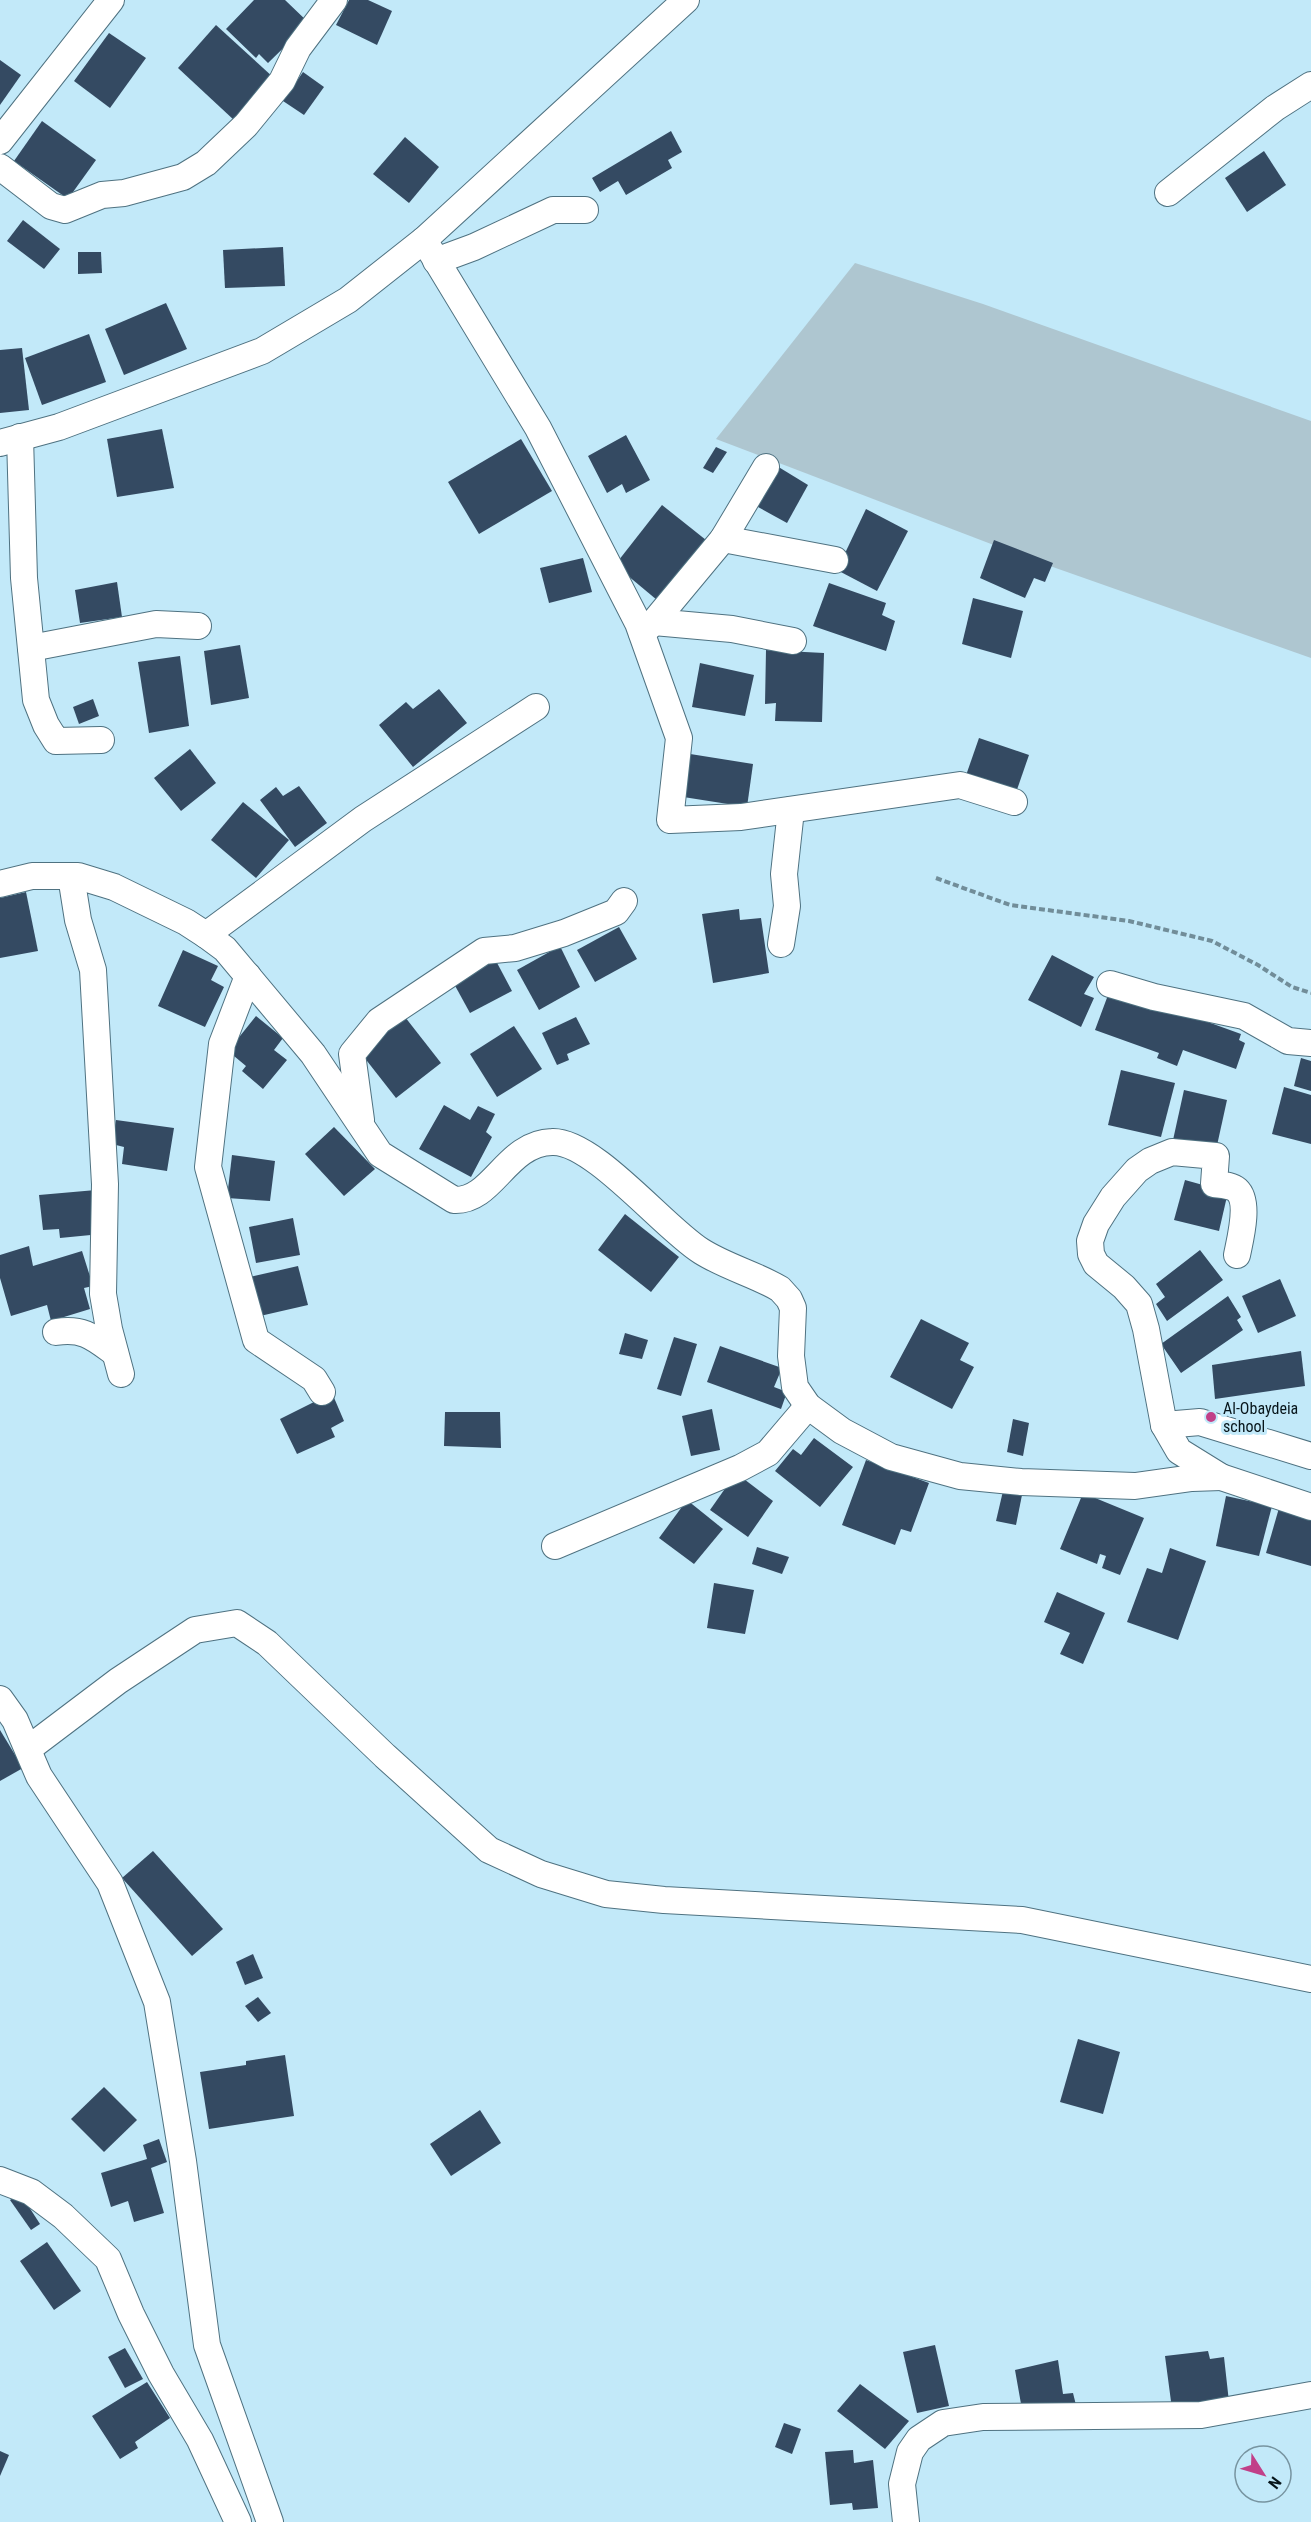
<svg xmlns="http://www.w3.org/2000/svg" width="1311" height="2522" font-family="'Roboto Condensed',sans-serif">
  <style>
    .green { fill: #aec6d0 }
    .building { fill: #344a62 }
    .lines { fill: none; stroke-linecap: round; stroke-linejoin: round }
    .minor-casing { stroke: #4f7281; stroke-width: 28 }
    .path { stroke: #718d99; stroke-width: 4; stroke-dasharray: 6 3; stroke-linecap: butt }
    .minor { stroke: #fff; stroke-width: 26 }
    .poi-dot { fill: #c14088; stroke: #c2e9f9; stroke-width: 2 }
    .labels { text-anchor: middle; stroke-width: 6; stroke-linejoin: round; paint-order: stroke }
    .poi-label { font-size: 16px; fill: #07151a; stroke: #c2e9f9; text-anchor: start }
  </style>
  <rect width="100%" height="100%" fill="#c2e9f9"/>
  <path class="green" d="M855,263L983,304L1311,421V658L1033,560L716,439Z"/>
  <g class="building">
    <path d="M254,0H285L309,23L268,63L259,54L256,58L226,29Z"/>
    <path d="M349,0H368L392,11L377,45L336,25Z"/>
    <path d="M216,25L274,78L235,121L178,68Z"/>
    <path d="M109,33L146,58L110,108L74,81Z"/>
    <path d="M0,60L21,75L0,105Z"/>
    <path d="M303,72L324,87L304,115L283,101Z"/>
    <path d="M42,121L96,160L68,199L14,161Z"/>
    <path d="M671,131L682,152L668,160L672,168L626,195L618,181L600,192L592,178Z"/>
    <path d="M405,137L439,167L409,203L373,174Z"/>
    <path d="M1264,151L1286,185L1247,212L1225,178Z"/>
    <path d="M23,220L60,249L44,269L7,241Z"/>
    <path d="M283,247L285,286L225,288L223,250Z"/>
    <path d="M78,252H101L102,273L78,274Z"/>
    <path d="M166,303L187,349L124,375L105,329Z"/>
    <path d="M89,334L106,382L42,405L25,358Z"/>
    <path d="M22,348L29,410L0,413V350Z"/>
    <path d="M162,429L174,488L117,497L107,439Z"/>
    <path d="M626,435L650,480L626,493L622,484L607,493L588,456Z"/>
    <path d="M521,439L552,491L479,534L448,482Z"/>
    <path d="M716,447L727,452L713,473L703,468Z"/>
    <path d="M772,463L808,485L787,523L749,502Z"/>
    <path d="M662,505L706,540L657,600L615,565Z"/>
    <path d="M866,509L908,531L877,591L837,570Z"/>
    <path d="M994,540L1053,563L1045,582L1034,578L1025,598L980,578Z"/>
    <path d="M583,558L592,592L549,603L540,568Z"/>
    <path d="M117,582L122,617L80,623L75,590Z"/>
    <path d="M829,583L886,603L882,615L895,621L886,651L813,626Z"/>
    <path d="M973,598L1023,611L1011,658L962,644Z"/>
    <path d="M240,645L249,698L211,705L204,651Z"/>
    <path d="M766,650L824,653L822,722L775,721L776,703L765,704Z"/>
    <path d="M180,656L189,726L149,733L138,662Z"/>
    <path d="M700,663L754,675L745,716L692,707Z"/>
    <path d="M439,689L467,723L413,767L379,725L406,702L413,709Z"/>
    <path d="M93,699L99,716L79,724L73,707Z"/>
    <path d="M979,738L1029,755L1013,801L963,784Z"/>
    <path d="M190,749L216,783L181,811L154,778Z"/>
    <path d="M684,753L753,764L747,807L677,796Z"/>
    <path d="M299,786L327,823L295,847L260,800L276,787L283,796Z"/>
    <path d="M243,802L289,840L256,878L211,840Z"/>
    <path d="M26,892L38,951L0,958V898Z"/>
    <path d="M739,909L740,920L761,918L769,973L713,983L702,914Z"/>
    <path d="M619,927L637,959L595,982L577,950Z"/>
    <path d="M560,946L580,987L539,1010L517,970Z"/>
    <path d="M183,950L218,966L211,980L224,987L205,1027L158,1006Z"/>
    <path d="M1052,955L1094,977L1084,994L1094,998L1081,1027L1028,1000Z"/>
    <path d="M495,959L512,991L470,1013L453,982Z"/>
    <path d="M1111,987L1241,1034L1239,1040L1245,1043L1236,1069L1183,1050L1177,1066L1157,1058L1159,1053L1095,1030Z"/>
    <path d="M256,1016L283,1038L274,1050L287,1060L263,1089L242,1071L246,1066L228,1051Z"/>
    <path d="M405,1017L441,1063L396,1098L360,1052Z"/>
    <path d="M576,1017L590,1044L567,1054L569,1060L557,1065L542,1033Z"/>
    <path d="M514,1026L542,1069L497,1097L470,1054Z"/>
    <path d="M1301,1058L1311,1061V1091L1294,1086Z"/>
    <path d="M1121,1070L1175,1083L1161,1137L1108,1125Z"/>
    <path d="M1284,1087L1311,1095V1144L1272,1134Z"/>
    <path d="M1184,1090L1227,1100L1216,1150L1173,1140Z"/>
    <path d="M444,1105L470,1120L478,1106L495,1114L486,1132L492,1137L471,1177L419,1149Z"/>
    <path d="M116,1120L174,1128L167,1171L122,1164L124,1147L112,1144Z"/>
    <path d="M334,1127L375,1169L344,1196L305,1154Z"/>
    <path d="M232,1155L275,1161L270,1201L227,1198Z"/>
    <path d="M1185,1180L1228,1192L1219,1231L1174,1220Z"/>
    <path d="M96,1190L101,1234L60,1238L59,1229L43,1230L39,1195Z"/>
    <path d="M625,1214L679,1257L651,1292L598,1250Z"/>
    <path d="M293,1218L300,1255L256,1263L249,1227Z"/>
    <path d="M29,1246L33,1266L82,1251L93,1286L84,1288L90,1309L51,1321L47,1305L11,1316L0,1278V1255Z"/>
    <path d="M1200,1250L1223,1280L1167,1321L1156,1304L1165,1297L1156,1284Z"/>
    <path d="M298,1266L308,1305L260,1316L250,1277Z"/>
    <path d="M1280,1279L1296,1316L1258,1333L1242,1296Z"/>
    <path d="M1228,1296L1241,1317L1237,1320L1243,1330L1181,1373L1161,1344Z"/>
    <path d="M921,1319L969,1343L960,1360L974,1367L952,1409L890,1377Z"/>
    <path d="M625,1333L648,1340L642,1359L619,1354Z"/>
    <path d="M674,1337L697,1344L681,1396L657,1389Z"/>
    <path d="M720,1346L782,1368L774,1387L787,1392L781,1409L707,1382Z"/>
    <path d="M1301,1351L1305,1386L1215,1399L1212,1365Z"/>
    <path d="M332,1393L344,1421L331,1428L335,1437L297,1454L280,1419Z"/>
    <path d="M712,1409L720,1450L691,1456L682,1416Z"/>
    <path d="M445,1412H500L501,1448L444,1446Z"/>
    <path d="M1013,1419L1029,1423L1023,1456L1007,1452Z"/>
    <path d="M814,1438L853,1467L820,1507L775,1471L793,1449L801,1455Z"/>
    <path d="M866,1460L929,1483L911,1532L901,1529L895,1545L842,1525Z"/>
    <path d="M736,1473L773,1501L748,1537L710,1510Z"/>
    <path d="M1003,1491L1022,1495L1016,1525L996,1521Z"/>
    <path d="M1083,1493L1144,1518L1120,1575L1102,1568L1106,1556L1100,1554L1097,1564L1060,1549Z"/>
    <path d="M1226,1496L1272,1506L1259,1556L1216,1546Z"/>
    <path d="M687,1500L723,1529L694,1564L659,1538Z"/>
    <path d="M1279,1508L1311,1518V1566L1266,1553Z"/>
    <path d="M757,1547L789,1557L782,1574L752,1564Z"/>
    <path d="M1170,1548L1206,1561L1178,1640L1127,1622L1147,1568L1162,1573Z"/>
    <path d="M714,1583L754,1590L745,1634L707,1628Z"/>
    <path d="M1057,1592L1105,1613L1083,1664L1060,1654L1070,1633L1044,1622Z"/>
    <path d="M0,1730L23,1768L0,1781Z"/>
    <path d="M153,1851L223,1929L192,1956L122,1878Z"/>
    <path d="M253,1954L263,1978L245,1985L236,1962Z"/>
    <path d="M258,1997L271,2013L258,2022L245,2006Z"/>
    <path d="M1078,2039L1120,2052L1103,2114L1060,2102Z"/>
    <path d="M285,2055L294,2116L209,2129L200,2072L246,2065V2061Z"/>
    <path d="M104,2087L137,2120L104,2152L71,2119Z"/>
    <path d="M480,2110L501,2143L451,2176L430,2144Z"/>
    <path d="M159,2139L167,2162L151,2168L164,2213L134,2222L128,2201L111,2207L101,2173L147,2159L143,2145Z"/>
    <path d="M20,2193L40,2224L31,2230L10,2200Z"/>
    <path d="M47,2242L81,2291L54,2310L20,2261Z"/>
    <path d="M935,2345L949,2406L917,2413L903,2352Z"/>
    <path d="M125,2348L143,2379L125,2388L108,2357Z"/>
    <path d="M1208,2351L1210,2359L1224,2357L1229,2402L1172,2409L1165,2356Z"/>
    <path d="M1058,2360L1063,2394L1073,2393L1076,2405L1023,2415L1015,2370Z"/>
    <path d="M147,2382L170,2418L135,2442L138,2448L120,2459L92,2416Z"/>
    <path d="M860,2384L909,2421L885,2449L837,2411Z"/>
    <path d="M784,2423L801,2429L792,2454L775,2447Z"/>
    <path d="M853,2450L854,2463L873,2460L878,2508L853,2510L852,2503L830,2505L825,2452Z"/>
    <path d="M0,2451L9,2455L0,2476Z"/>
  </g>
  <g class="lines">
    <defs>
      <g id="minor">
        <path d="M0,141L111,0"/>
        <path d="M0,167L51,206L65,210L102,195L124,193L183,177L206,163L246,125L282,81L298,48L334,0"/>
        <path d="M1168,193L1275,108L1311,85"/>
        <path d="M424,240L538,428L638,623L679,738L670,820L741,817L960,785L1014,802"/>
        <path d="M436,261L474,247L553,210H585"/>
        <path d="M20,437L24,578L36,700L46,725L56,741L101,740"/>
        <path d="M0,443L59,427L262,351L348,300L424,240L686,0"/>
        <path d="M723,539L835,560"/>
        <path d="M654,622L732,629L793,641"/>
        <path d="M642,633L654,622L723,539L766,467"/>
        <path d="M31,648L156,624L198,626"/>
        <path d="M71,876L78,920L93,970L105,1184L103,1294L109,1329L121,1374"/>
        <path d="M0,884L32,876H78L114,887L186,922L206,935L225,949L313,1054L380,1154L454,1200C493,1202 506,1143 552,1142C593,1140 664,1228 701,1251C726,1267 755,1274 780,1289L789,1299L793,1308L791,1356L795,1387L808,1406L842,1431L891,1457L960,1476L1021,1482L1135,1486L1192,1478L1221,1477"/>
        <path d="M206,935L363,819L536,707"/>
        <path d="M781,944L787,906L784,874L791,810"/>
        <path d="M248,976L222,1044L208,1167L256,1340L314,1379L322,1392"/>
        <path d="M1110,984L1154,997L1244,1016L1288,1041L1311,1043"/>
        <path d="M361,1120L352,1054L379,1021L484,951L515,948L564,933L616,912L624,901"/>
        <path d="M1237,1255C1240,1240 1250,1202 1237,1190C1231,1185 1222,1185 1214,1184L1216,1156L1172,1152L1150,1161L1137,1170L1113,1197L1096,1224L1090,1241L1091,1254L1096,1264L1124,1287L1139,1304L1146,1329L1164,1425L1179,1451L1221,1477L1311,1507"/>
        <path d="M56,1332C84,1328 93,1337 115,1353"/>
        <path d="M1164,1425L1200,1422L1311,1456"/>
        <path d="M555,1546L740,1468L768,1453L808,1406"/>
        <path d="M0,1699L15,1720L39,1776L110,1883L157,2002L183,2161L207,2345L270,2522"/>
        <path d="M28,1749L118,1681L195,1630L237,1623L267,1643L385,1756L489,1850L541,1874L606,1894L664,1900L1022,1920L1311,1979"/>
        <path d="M0,2180L31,2192L63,2216L108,2259L131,2314L161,2374L200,2440L238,2522"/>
        <path d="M906,2522L902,2484L910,2452L919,2439L943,2423L983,2417L1201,2415L1311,2395"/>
      </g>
    </defs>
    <use href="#minor" class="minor-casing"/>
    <path class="path" d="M936,878L1010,905L1129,921L1212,941L1258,965L1292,987L1311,993"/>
    <use href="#minor" class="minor"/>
  </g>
  <circle class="poi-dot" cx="1211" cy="1417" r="6"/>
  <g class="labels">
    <g class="poi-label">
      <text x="1223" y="1414">Al-Obaydeia<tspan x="1223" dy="18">school</tspan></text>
    </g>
  </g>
  <g transform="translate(1263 2474) rotate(127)"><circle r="28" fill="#c2e9f9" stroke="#7794a0" stroke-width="1.5"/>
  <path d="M0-4.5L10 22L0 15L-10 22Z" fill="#c14088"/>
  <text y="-9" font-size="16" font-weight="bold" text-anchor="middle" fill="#07151a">N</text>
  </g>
</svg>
